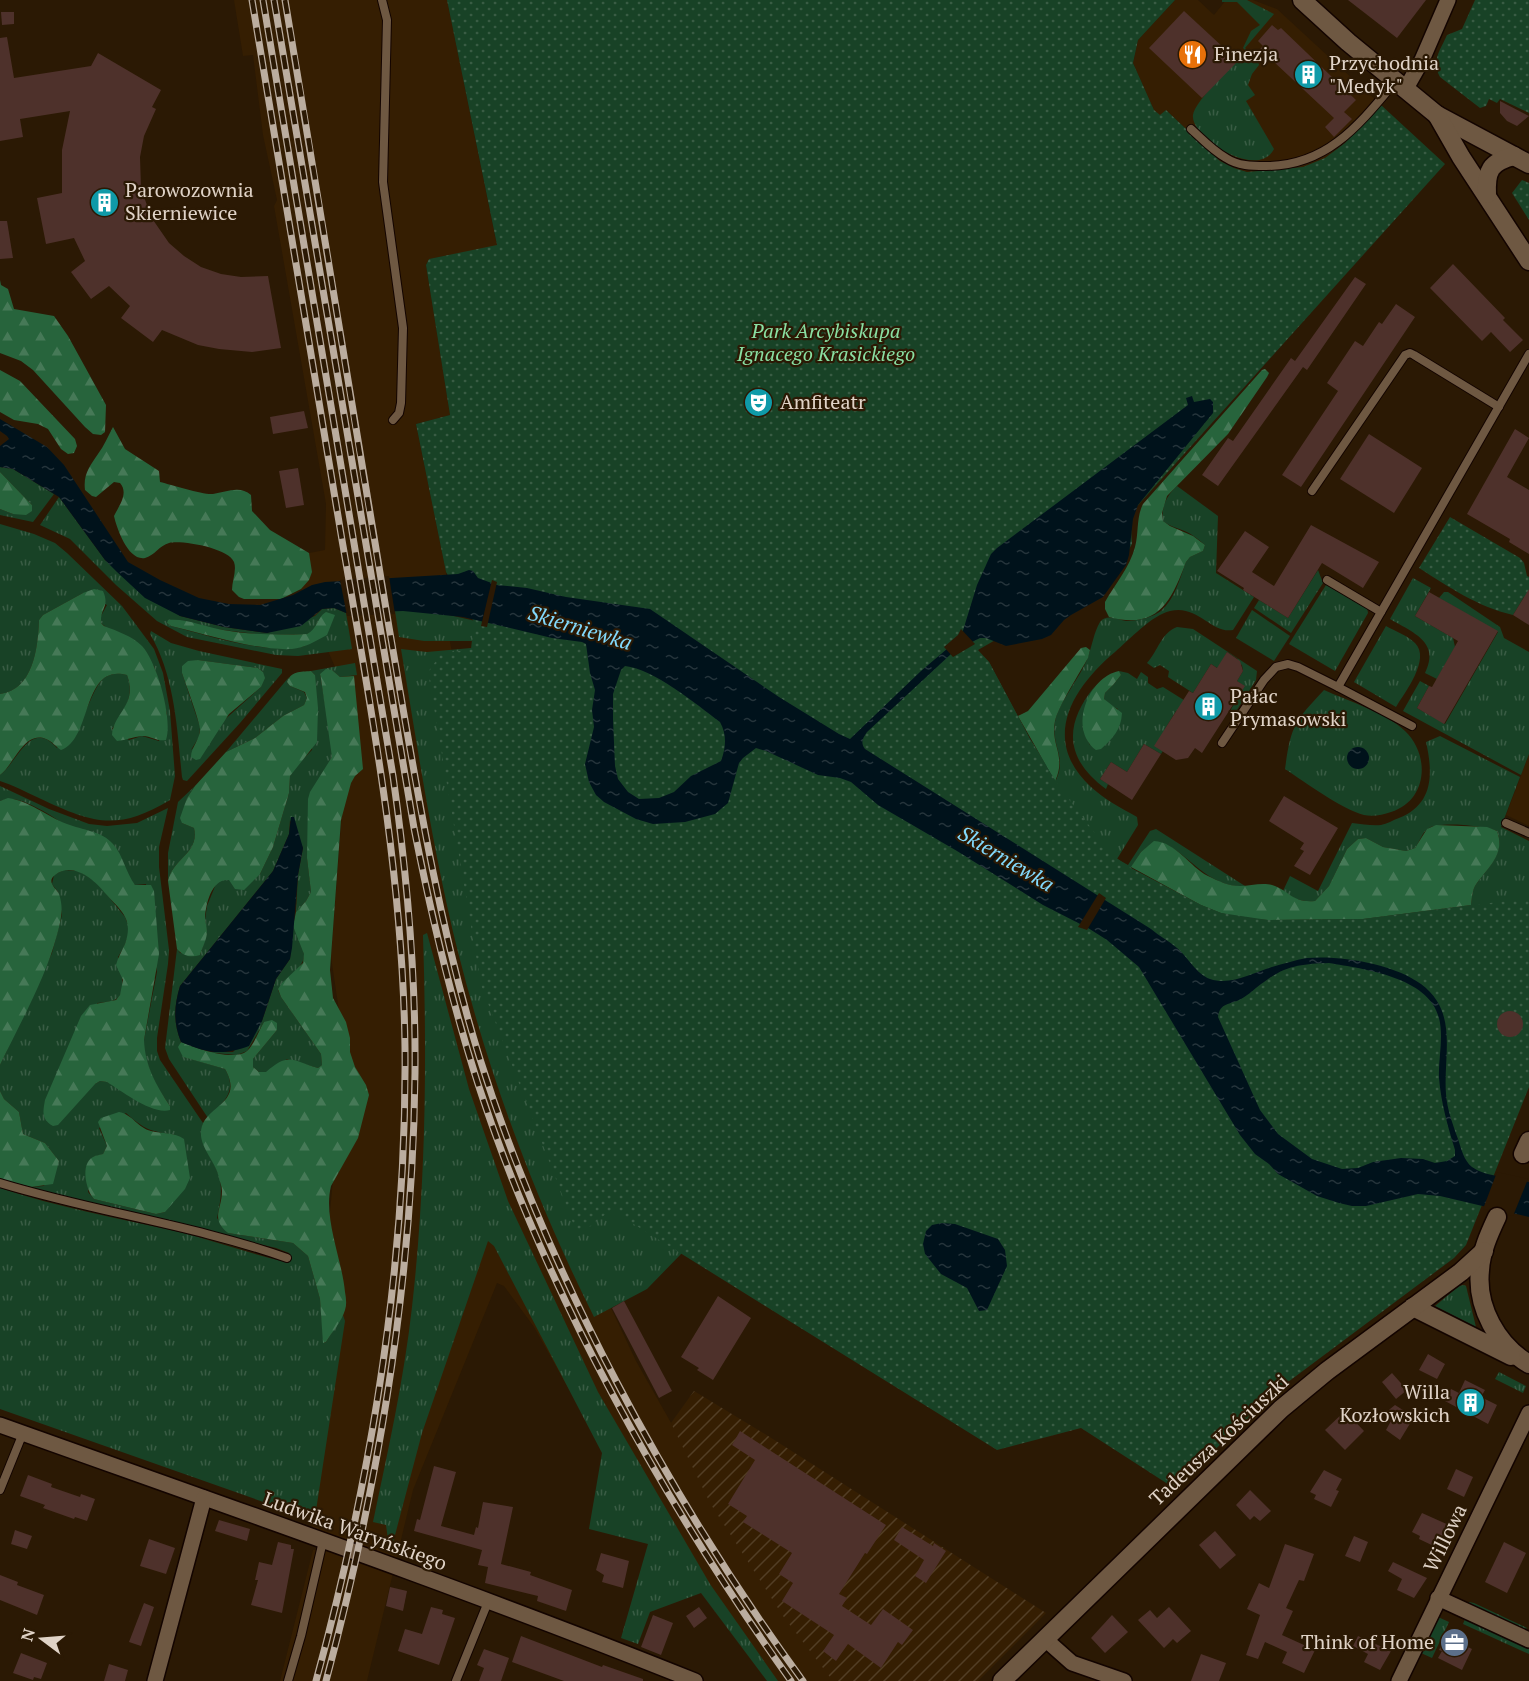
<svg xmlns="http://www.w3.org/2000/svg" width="1529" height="1681" font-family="'PT Serif',serif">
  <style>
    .built { fill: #351e02 }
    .industrial { fill: url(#industrial-furrows) }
    .grass { fill: url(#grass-tufts); fill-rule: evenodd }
    .forest { fill: url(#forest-firs) }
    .park { fill: url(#park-dots) }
    .water { fill: url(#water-ripples); fill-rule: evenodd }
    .pier { fill: #2b1904 }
    .building { fill: #4e312b }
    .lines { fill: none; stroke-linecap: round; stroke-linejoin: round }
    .service-casing { stroke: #130400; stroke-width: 10 }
    .minor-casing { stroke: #130400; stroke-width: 18 }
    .tertiary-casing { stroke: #130400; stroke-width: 21 }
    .service { stroke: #6e5842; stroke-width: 8 }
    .minor { stroke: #6e5842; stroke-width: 15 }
    .tertiary { stroke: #6e5842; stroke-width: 18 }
    .rail-casing { stroke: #bbad9f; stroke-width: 7 }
    .rail { stroke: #2b1904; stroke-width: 4.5; stroke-dasharray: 14; stroke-linecap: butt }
    .labels { text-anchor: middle; stroke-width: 4.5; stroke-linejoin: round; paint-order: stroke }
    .poi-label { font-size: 20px; fill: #e0d3c7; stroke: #2b1904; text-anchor: start }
    .park-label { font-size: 20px; font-style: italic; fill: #89dfa2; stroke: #2b1904 }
    .street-label { font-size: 20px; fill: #e0d3c7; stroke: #2b1904 }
    .water-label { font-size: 21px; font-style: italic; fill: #82d9fc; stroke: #2b1904 }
  </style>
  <defs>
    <pattern id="industrial-furrows" width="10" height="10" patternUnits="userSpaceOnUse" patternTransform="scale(1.5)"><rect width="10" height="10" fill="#351e02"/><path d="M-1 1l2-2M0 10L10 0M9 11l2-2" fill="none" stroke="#523e25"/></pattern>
    <pattern id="grass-tufts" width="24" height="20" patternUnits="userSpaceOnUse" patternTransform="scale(1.5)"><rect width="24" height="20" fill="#184226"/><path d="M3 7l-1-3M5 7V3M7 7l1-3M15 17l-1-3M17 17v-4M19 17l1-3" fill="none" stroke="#395c44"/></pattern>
    <pattern id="forest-firs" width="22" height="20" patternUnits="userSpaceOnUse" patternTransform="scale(1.5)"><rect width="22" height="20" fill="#27643c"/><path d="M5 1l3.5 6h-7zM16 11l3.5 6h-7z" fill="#467957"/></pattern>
    <pattern id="park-dots" width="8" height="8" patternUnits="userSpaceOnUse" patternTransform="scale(1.5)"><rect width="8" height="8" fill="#184226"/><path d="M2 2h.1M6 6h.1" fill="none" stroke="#395c44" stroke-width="1.8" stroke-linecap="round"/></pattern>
    <pattern id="water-ripples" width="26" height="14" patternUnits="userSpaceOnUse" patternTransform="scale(1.5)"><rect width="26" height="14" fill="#00121b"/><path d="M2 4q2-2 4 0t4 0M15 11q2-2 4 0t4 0" fill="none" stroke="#25343b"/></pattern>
  </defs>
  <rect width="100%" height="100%" fill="#2b1904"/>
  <g class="built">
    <path d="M234,0H447L497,246L429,259L426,265L450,415L416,424L446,572L447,625L476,786L586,1255L636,1361L725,1518L835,1681H768L663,1533L567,1386L534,1327L504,1286L497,1283L413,1490L367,1681H280L313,1550H318L321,1537L308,1521L340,1326L326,1254L345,1051L331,957L342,811L335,667L297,579L309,553L325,550L326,504L274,206L277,200L263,135L253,55L243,56Z"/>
    <path d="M1175,0H1198L1214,15L1226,0H1253L1277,9L1381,105L1344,143L1325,158L1303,167L1247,172L1234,168L1220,161L1166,110L1160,116L1154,110L1133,63L1138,40Z"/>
    <path d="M1529,754V826L1506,815Z"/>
  </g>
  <path class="industrial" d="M694,1391L765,1434L1046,1613L978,1681H833L783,1616L710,1503L671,1423Z"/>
  <g class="grass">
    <path d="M1222,0H1247L1274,14L1245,48L1258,61L1259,65L1252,74L1248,85L1255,95L1246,101L1274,149C1257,181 1190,137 1193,115C1195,100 1235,64 1246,51L1243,48L1251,31L1260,25L1237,2H1222Z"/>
    <path d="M0,467L13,469L54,494L33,522L0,515V509L13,514L32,505L0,472Z"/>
    <path d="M1177,486L1218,516L1216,573L1254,597L1233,630C1211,634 1198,604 1170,611C1152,615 1129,640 1115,652C1072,688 1040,740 1091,787C1104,799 1121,808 1137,817L1138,825L1117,859L1128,865L1150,831L1156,829L1245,886C1203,889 1183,842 1154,842L1141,852L1131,868L1201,905L1221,913L1242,918L1268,920L1363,919L1471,905C1472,898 1472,892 1475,886C1486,869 1506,854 1497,831C1484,826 1441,821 1429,828C1422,832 1420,841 1415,848L1406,851L1383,847L1366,838L1358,839L1347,849L1329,886L1315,901C1302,902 1293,899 1283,891L1290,876L1318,891L1352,823C1362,824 1372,826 1381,825C1387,824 1393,820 1399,818C1434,804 1433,773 1426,742L1440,736L1520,777L1501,827L1529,841V927L1486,940L1429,950L1329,935L1269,940L1239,938L1213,933L1174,917L1095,869L1075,852L1066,840L1051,818L1015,753L989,667L978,651L989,662L1030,739L1056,780C1067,757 1051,746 1055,722C1058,703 1081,677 1088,657C1092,646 1094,632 1100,622C1108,612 1120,622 1130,621C1140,620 1153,617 1161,611C1175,599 1180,578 1186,562L1190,557L1203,551L1205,545C1198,539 1191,533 1182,530C1175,527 1169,526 1163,521C1161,507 1167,495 1177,486Z"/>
    <path d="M59,497L105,560L180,616L224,627L267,633L315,616L322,609L334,608L346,613L352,649L298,656L276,655L187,637L157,621L116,585L70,539L40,525ZM322,614L305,646C265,655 210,636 171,626L167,623L264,635L307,634L312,632Z"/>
    <path d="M0,524L34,534L55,543L67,553L122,606L154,649L163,673L170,711L175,776L170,800C117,832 92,823 39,798C26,792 13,785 0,781V775C18,762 30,718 57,748C66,736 78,724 86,710C96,691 99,668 127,675C135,697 124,711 112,729L129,740L142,736L159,741L167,714L154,666L101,623V616L107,605L83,593L43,615L39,620C38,648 33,690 0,694Z"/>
    <path d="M1318,570L1323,583L1291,633L1254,608L1259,600L1288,618Z"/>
    <path d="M1413,578L1431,588L1415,616L1453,638L1455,647L1437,679L1425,673C1441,642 1412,632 1390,619Z"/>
    <path d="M1326,585L1367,608L1368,613L1335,671L1289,644Z"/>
    <path d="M1444,592H1448L1500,627L1504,638L1529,652V754L1521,775L1403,711L1420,681L1429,686L1417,708L1445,724L1498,632L1439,598Z"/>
    <path d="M1252,610L1290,636L1274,661L1236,638Z"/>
    <path d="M395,611C424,610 454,615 482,623L475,640L471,641H424L399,637Z"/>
    <path d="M1386,626C1395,631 1408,636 1415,643C1431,659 1405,692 1396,707L1354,682Z"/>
    <path d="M1177,627L1193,629L1257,671L1256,680L1233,716L1229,713L1244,686L1237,681L1243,671L1242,665L1236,662L1238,659L1227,652L1219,669L1211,664L1193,693L1168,677L1169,671L1160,665L1154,668L1147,663C1158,651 1161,633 1177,627Z"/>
    <path d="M151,631L171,643L199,651L282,669V673L240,723L187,781L183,780L182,777C177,729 175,676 150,634ZM198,660L258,668L263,672L261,687L191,750L199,737L200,727L182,673V666Z"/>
    <path d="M471,648L474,649L818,1338L682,1253L647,1289L594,1317C536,1201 490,1079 458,952C433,852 418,750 401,649L427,652Z"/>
    <path d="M355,663L357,675L340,677L332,670L320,674L332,746V757L326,769L307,858L311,892L306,901L296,912L298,875L303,848L290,820L289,834L273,871L180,986C174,1006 173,1022 181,1042L180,1043L184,1057L225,1069C238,1091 224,1102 208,1118L169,1059L165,1048L177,949L180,953L200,955L207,933L205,920L207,906L216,884L223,879L260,874L273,847L289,793L290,776L294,768L312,750L315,675L311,671Z"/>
    <path d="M1119,671L1128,673L1137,679L1141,672L1148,677V683L1157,689L1163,687L1187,702L1176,711L1165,729L1167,744L1161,754L1144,744L1127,772L1111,762L1100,779L1108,784L1106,789C1064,758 1064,724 1095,686C1085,703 1079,727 1090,745L1118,709L1108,704L1104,699L1105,693L1113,685L1121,675Z"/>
    <path d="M289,677L287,682L290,686L304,692L307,698L304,705L283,716L255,738L226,752Z"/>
    <path d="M1324,690C1348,701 1387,713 1405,731C1431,756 1427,801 1391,812C1382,815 1373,817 1364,815C1343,810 1305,782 1285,769C1291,726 1294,722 1324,690Z"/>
    <path d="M0,786L49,809L89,824L107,826L137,823L168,808L159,847V867L169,950L168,964L157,1038V1051L160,1060L203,1123C198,1147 213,1155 219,1176C223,1191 220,1203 217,1218L228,1233L293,1243L308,1256L320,1299L324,1343L326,1342L343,1315L345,1321L315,1517L272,1505L0,1409V1188C57,1207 117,1218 175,1231C213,1240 249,1254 287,1262L292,1259L289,1253L276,1248L67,1198L31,1187L44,1186L59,1161L45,1143L23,1134L19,1112L4,1099L0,1091V1065L52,953L62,915L58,892L52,884L54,875L64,870L78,871L95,880L125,917L130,930L124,947L118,957C120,967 128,993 116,999C112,1002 103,1002 97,1003L95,1084L100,1081L107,1082L170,1106L154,1082L144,1054V1040L157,972L146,884L135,885C116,861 48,807 18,800C11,798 6,799 0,801ZM126,1113C145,1130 150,1131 175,1135L165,1212L156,1214L94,1199L88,1192L93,1157L103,1154L107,1146L99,1128Z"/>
    <path d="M195,786L187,798L182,823L194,828C200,853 172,859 168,881V853L178,802Z"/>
    <path d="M293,926C297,934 303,945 304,954C305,968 285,978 278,990L281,997L321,1054L322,1065L318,1068L287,1059L266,1073L259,1072L253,1067V1059L277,1030L264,1022L247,1051L237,1055L204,1052H233L262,1021L276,979L290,959Z"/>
    <path d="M427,933L469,1089L508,1201L598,1392L710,1584L778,1681H767L701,1593L650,1612L638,1644L621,1638L648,1544L589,1529L602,1453L494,1246L488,1241L422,1433L390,1554L386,1525L373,1522C388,1451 404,1379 412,1307C426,1184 427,1059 423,935Z"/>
    <path d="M1464,1285L1466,1286L1476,1327L1435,1306L1459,1286Z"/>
    <path d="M1499,1372L1526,1386L1523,1393L1495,1379Z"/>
    <path d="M1469,1602L1474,1603L1527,1628L1524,1630L1467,1604Z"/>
    <path d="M1438,1617L1449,1622L1432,1658L1421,1653Z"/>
    <path d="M1465,1619L1529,1648V1654L1463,1624Z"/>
  </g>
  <g class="forest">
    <path d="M0,280L1,285L8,289L14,309L54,316L68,336L106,405L105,432L101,435L93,434L85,427L33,370L21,361L0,353Z"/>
    <path d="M1265,369L1269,373L1267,377L1228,434L1167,496L1162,513L1163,521L1170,526L1193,536L1205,545L1203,551L1190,557L1186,562C1171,602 1158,630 1109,617L1105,609V602C1115,584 1130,567 1135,547C1139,533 1136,518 1143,504L1262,370Z"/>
    <path d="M0,370L20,381L75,439L77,446L74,453L68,454L61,449L48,429L38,424L14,420L0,412Z"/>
    <path d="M113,427L125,449L159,471L160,482C172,485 203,495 213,494C226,492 240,485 251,495L252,511L270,530L309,553L312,572L309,580L301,589L281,599H244L239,597L232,590C232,581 237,570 234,562C228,548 182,540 169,543C160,545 154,556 145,558C128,561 117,529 114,516C119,506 129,493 120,483L114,482L96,497L92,496L85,490C83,474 90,466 98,454C104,446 108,436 113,427Z"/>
    <path d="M0,472L32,505V511L26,515L13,514L0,509Z"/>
    <path d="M94,589L103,591C110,607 100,608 101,623L104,626C117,631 132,636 142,646C157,662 173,719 166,740C157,742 150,735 142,736C133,737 126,740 117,741L112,735C114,712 138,705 127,675C81,663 93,739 61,750C56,747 52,741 46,739C24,730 14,765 0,775V694C33,690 38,648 39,620L43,615L83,593Z"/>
    <path d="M326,612L335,615L327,635C316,641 304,648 292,649C258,651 205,634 171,626L167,623L168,620C186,618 205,627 223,630C251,635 278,635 307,634C317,630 317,617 326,612Z"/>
    <path d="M1086,647L1090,650L1088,658C1080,672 1058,707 1055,721C1050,745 1067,756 1055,781L1018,716L1028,711L1081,648Z"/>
    <path d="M198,660L258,668L263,672L265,678L261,687L229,714L200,759L196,760L191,757C191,747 200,740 200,729C199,719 186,685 182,673V666L188,661Z"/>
    <path d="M326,669L332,670L340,677L354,676L363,769L355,776L351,783L341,820L330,970L333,998L346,1022L350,1038V1052L355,1067L366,1085L369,1095L358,1138L331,1186C323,1218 342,1259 345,1292C346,1298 347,1304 345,1310C342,1321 332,1332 326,1342L323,1343L320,1299L308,1256L293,1243L228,1233C210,1218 222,1210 222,1191C222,1187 220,1182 219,1178C216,1160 196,1145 202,1126C209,1105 244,1102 225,1069L183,1057L178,1047L181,1042C196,1048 233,1062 247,1051C254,1045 259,1030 264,1022L272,1020L277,1023V1030L253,1059V1067L259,1072H266C289,1052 291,1060 318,1068L322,1065L321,1054L281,997L278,989L282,983L303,963L304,954L293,926L296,912L306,901L311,892L307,858L308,799L310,792L332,757L321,679L320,674Z"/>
    <path d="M311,671L315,675L318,708L317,742L290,776L289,793L273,847L260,874L244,890L235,889L229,880C212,878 206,903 205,917C205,922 207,927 207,932C207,939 202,948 200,955C191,958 183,956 177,949L168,881C172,859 200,853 194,828L182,823L180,818L187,798L195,786L226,752L255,738L283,716L304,705L307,698L305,692L290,686L287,682C291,671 300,672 311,671Z"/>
    <path d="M1119,671L1121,675L1113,685L1105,693L1104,699L1122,713C1121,730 1113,738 1101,749L1096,750C1068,729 1088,677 1119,671Z"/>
    <path d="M8,798C30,801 46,816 67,824C82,830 102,831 113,844C123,855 126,873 135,885H151L154,891L159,954L144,1040C145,1066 156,1085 170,1106V1110C152,1115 122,1091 107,1082L100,1081L95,1084L58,1125L53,1126C41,1119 43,1112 45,1100L81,1016L90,1005L116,1000L120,995L123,980L116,965C118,957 122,951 125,944C134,918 121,911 105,893C94,879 72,861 55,875C46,882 56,888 59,894C64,909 61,920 57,935C45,980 20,1023 0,1065V801Z"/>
    <path d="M1436,825L1487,827L1497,831C1506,855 1487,868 1475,886C1472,892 1472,898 1471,905L1363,919L1268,920L1242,918L1221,913L1201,905L1131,867L1141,852L1154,841C1176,842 1190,867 1208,876C1218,881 1229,886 1240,886C1250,886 1262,882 1272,885C1290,891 1292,903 1315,901L1329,886L1347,849L1358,839L1366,838L1383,847L1406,851L1415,848L1427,829Z"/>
    <path d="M0,1091L4,1099L19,1112L23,1134L45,1143L59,1161L53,1184L31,1187L0,1179Z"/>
    <path d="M119,1112C132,1114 138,1128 151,1131C163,1134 174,1132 184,1139L190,1178L185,1189L165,1212L156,1214L94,1199C86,1190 80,1164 93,1157C96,1155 100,1155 103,1154L107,1146L98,1122L101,1118Z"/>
  </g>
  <g class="park">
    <path d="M447,0H1175L1138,40L1133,63L1154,110L1160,115L1166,110L1220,161L1234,168L1247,172L1303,167L1325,158L1345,143L1381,105L1445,164L1130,514L1132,544L1116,571L978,650L989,662L1030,739L1060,788L1112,855L1134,870L1201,905L1221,913L1268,920L1363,919L1529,898V1087L1466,1245L1454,1258L1284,1385L1274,1384L1267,1392L1269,1399L1174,1488L1081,1428L997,1450L611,1210L578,1236L481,985L428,672L441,654L471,649L474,622L446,572L416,424L450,415L426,265L429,259L497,245Z"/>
    <path d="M1475,0H1529V113L1500,99L1497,103L1489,99L1486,106L1480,108L1440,77C1431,61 1440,51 1447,35L1462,29Z"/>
    <path d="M1522,180L1529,183V220L1512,193Z"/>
    <path d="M1450,517L1520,558L1524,563L1527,576L1529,577V600L1524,597L1513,615C1478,607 1449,587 1419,568Z"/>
  </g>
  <g class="water">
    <path d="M1192,396L1194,402L1210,399L1213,402V413L1138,505L1133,519L1129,555L1126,565L1103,597L1071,615L1064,620L1051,635L1042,639L1006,646L986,638H980L970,643L951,654L867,732C863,738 860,742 865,749L1151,929C1159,936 1169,941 1177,948C1188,957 1196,974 1210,979C1231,986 1252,973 1272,967C1283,964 1295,960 1307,958C1341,955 1394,964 1421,984C1459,1012 1443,1055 1446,1094C1447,1109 1453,1125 1458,1139C1461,1148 1464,1161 1472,1167C1488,1178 1511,1176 1529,1182V1217L1440,1196L1418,1194L1366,1206H1352L1339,1203L1317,1196L1278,1174L1269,1164L1255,1154L1240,1135L1139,967L1107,940L1088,928L1043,905L957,851L878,805L851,782L840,778L818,775L766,751L756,748L743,758L739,763L728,803L715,814L685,822L653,824L636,819L604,802L596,795L589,782L585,764L594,727L592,710L595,690L590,673L586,644L582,642L552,638L463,617L403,611L346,613L334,608L322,609L301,626L267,633L224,627L180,616L145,598L117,572L105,560L59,497L13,469L0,467V446L9,439L7,436L0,431V419L47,447L64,465L128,562L160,580L199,598L229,604L260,605L293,595L312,585L325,582L458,574L469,570L473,571L478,578L497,585L527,588L566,597L650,609L779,697L839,734L850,739L921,671L961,637L977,585L991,554L997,548L1188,405L1186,398ZM625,666C654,669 696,704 720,722C727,735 726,747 721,761L691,776L674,792L659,798L639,799L628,792L618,779L615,766L613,719V694L621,670ZM1329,963C1364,969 1429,977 1439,1018C1444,1038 1438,1059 1439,1078C1441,1103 1448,1127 1455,1150V1156L1447,1161L1435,1163L1423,1159L1401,1158L1373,1162L1358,1168L1342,1169L1312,1159L1278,1134L1260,1110L1218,1017C1220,1002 1230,1005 1241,999C1249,995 1256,987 1264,982C1286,965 1303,964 1329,963Z"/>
    <circle cx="1358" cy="758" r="11"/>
    <path d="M291,817H294L303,848L298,875L292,948L290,959L276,979L262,1021L249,1046C222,1056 207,1053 181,1042C173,1022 174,1006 180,986L273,871L289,834Z"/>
    <path d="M942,1223L955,1224L998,1239L1005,1250L1007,1266L987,1310L979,1311L967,1288L941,1274L925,1254L923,1244L926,1231L932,1225Z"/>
  </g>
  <g class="pier">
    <path d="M389,576L395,614L347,616L340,580Z"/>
    <path d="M492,580L497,582L487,627L481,626Z"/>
    <path d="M961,629L975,644L953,657L944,647L958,635Z"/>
    <path d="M1099,893L1106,898L1087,930L1078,927Z"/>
    <path d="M1497,1172L1528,1179L1513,1216L1483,1209Z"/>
  </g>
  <g class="building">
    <path d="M1348,0H1426L1397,38Z"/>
    <path d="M1184,11L1238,61L1202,98L1149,48Z"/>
    <path d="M1,12H14V24L2,25Z"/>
    <path d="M1272,25L1278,30L1281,28L1356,100L1344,112L1352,119L1334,137L1325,127L1334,118L1260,49L1263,46L1258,41Z"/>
    <path d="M7,37L14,78L91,66L98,53L161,90L152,107L156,109L144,136L140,157L141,188L151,217L169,243L184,256L201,267L221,274L241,277L268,276L281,348L252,352L219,349L198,345L162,330L153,342L121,318L130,306L109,286L91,299L71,272L85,261L74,238L46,244L37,198L62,193V150L70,111L20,119L23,137L0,141V38Z"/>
    <path d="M1500,101L1529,116L1517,126L1507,121L1500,113Z"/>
    <path d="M0,221H7L13,258L0,259Z"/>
    <path d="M1453,264L1505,318L1503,320L1523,340L1510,352L1491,332L1482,341L1430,288Z"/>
    <path d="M1355,277L1366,284L1307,370L1303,367L1218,486L1202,475L1228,438L1233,441L1291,358L1295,361Z"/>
    <path d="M1396,304L1415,317L1301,487L1282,475L1338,391L1327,383L1355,341L1363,346L1379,322L1382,324Z"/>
    <path d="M304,411L308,428L273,434L270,417Z"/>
    <path d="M1515,429L1529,438L1507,477L1529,490V554L1509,542L1510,539L1467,514Z"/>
    <path d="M1369,434L1422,468L1394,513L1340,479Z"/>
    <path d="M298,468L304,505L286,508L279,471Z"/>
    <path d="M1311,525L1379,562L1363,588L1322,563L1288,618L1243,590L1244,588L1217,571L1245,531L1269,547L1252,572L1274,586Z"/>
    <path d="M1529,589V625L1513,615Z"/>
    <path d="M1429,592L1498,631L1444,724L1417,708L1429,686L1432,687L1458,641L1415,616Z"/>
    <path d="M1227,652L1240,661L1243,671L1237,681L1245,686L1202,753L1195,748L1188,758L1176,760L1154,746L1189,691L1193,693L1211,664L1217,668Z"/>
    <path d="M1144,744L1161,754L1132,800L1100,779L1111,762L1127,772Z"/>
    <path d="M1284,796L1338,828L1310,875L1294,866L1304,851L1300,849L1304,843L1269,821Z"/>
    <circle cx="1510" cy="1024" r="13"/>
    <path d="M718,1296L751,1318L713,1380L697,1370L699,1368L681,1357Z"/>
    <path d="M624,1301L672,1391L659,1398L612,1308Z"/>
    <path d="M1428,1354L1445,1364L1437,1379L1419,1370Z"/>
    <path d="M1392,1373L1407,1390L1396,1399L1382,1382Z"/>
    <path d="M1465,1380L1485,1390L1481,1397L1497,1405L1488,1424L1445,1401L1451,1389L1459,1393Z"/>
    <path d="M1395,1405L1414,1417L1400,1440L1386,1430L1391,1421L1385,1413Z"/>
    <path d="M1345,1411L1364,1431L1345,1450L1325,1430Z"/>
    <path d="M740,1431L886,1525L867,1554L865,1553L839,1594L847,1598L842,1606L871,1625L883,1609L913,1630L902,1645L898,1642L881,1668L848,1644L836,1661L823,1651L834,1635L782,1601L793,1583L779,1574L792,1553L743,1522L747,1516L728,1504L755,1460L732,1445Z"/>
    <path d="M434,1466L456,1472L441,1526L474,1535L476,1527L478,1528L483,1502L513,1507L501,1564L531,1572L530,1575L572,1590L566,1611L537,1601L538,1596L485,1583L488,1567L478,1565L482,1550L414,1531L417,1519L420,1520Z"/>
    <path d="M1456,1469L1473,1477L1464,1497L1447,1489Z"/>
    <path d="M1324,1470L1342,1479L1336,1490L1339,1491L1331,1507L1314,1499L1316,1495L1310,1492Z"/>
    <path d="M28,1475L52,1484L51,1487L80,1497L81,1494L95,1499L87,1521L75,1517L74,1519L43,1508L45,1505L20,1496Z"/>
    <path d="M1250,1490L1271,1511L1260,1521L1254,1516L1250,1520L1236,1505Z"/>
    <path d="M1422,1513L1451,1526L1440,1549L1419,1539L1420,1536L1412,1532Z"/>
    <path d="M219,1520L250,1529L247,1541L215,1531Z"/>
    <path d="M902,1527L933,1546L934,1543L946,1551L926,1583L915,1576L924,1560L894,1540Z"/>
    <path d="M15,1530L32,1536L27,1549L11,1544Z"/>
    <path d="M1215,1531L1236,1555L1220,1569L1199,1545Z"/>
    <path d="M1354,1536L1368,1542L1360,1562L1345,1556Z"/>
    <path d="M149,1539L175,1548L166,1574L140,1566Z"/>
    <path d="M278,1542L291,1545V1549H294L282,1613L251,1605L258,1580H255L259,1562L272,1565Z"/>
    <path d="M1504,1542L1526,1553L1507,1593L1485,1582Z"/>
    <path d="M1285,1544L1314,1554L1304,1581L1299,1580L1286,1608L1293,1611L1282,1635L1315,1650L1304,1673L1282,1663L1287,1652L1265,1642L1258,1659L1246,1655L1260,1615L1247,1609L1259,1583L1269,1588Z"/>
    <path d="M601,1553L629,1561L623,1588L602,1582L604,1575L596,1570Z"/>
    <path d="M1393,1562L1427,1578L1414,1598L1397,1590L1402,1579L1388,1571Z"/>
    <path d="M0,1575L18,1582L17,1585L44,1595L37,1615L0,1600Z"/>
    <path d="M390,1587L407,1591L403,1611L386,1606Z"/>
    <path d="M144,1603L154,1607L141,1646L129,1642Z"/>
    <path d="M431,1607L443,1610L442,1614L455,1618L439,1665L398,1651L405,1629L422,1634Z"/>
    <path d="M699,1607L707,1618L694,1628L686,1616Z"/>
    <path d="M1169,1607L1191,1631L1177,1643L1173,1639L1164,1648L1138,1620L1150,1610L1157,1618Z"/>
    <path d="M653,1615L673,1623L661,1655L641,1647Z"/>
    <path d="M1112,1615L1128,1632L1105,1653L1091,1638Z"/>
    <path d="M521,1636L602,1667L603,1665L643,1679V1681H564L512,1662Z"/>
    <path d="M1358,1636L1391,1651L1380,1670L1364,1662L1368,1654L1353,1646Z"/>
    <path d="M1446,1636L1472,1649L1462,1670L1438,1658L1442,1651L1439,1650Z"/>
    <path d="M484,1649L509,1658L501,1681H479L484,1668L477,1665Z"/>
    <path d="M21,1653L47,1663L41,1679L34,1677L33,1680L13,1673Z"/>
    <path d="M1201,1654L1226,1663L1219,1681H1191Z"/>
    <path d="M109,1664L128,1670L125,1681H104Z"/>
  </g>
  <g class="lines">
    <defs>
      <g id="service">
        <path d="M382,0L387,20L383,182L403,328L401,403L399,413L393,420"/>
        <path d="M1191,129C1202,139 1213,151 1226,158C1238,166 1252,166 1266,166C1327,166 1359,125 1395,82"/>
        <path d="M1312,491L1405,355L1410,353L1414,355L1499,407"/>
        <path d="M1327,580L1381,612"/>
        <path d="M1338,687L1412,726"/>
        <path d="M1222,743L1264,680L1276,667L1288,664L1298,667L1338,687L1529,354"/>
        <path d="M1506,823L1529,833"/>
        <path d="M0,1183C95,1212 194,1225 287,1258"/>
        <path d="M0,1490L23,1433"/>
        <path d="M288,1681L301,1636L323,1541"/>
        <path d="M456,1681L488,1602"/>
      </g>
      <g id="minor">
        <path d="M1405,90L1422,60L1448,0"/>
        <path d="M0,1425C232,1508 466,1589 695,1681"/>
        <path d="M1438,1598L1529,1640"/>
        <path d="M1045,1639L1072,1663L1124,1681"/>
        <path d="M155,1681L204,1498"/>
        <path d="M1399,1681L1529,1413"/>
      </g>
      <g id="tertiary">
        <path d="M1302,0L1348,42L1437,115L1529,164"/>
        <path d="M1437,115L1461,157L1529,261"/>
        <path d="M1487,194C1486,171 1490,162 1514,156"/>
        <path d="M1523,1154L1529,1141"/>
        <path d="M1497,1217C1489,1234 1481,1252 1480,1270C1476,1307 1497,1345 1529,1364"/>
        <path d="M1413,1307L1511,1356"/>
        <path d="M1002,1681L1281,1409L1327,1371L1461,1272L1484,1251"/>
      </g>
    </defs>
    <use href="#service" class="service-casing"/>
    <use href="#minor" class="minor-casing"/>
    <use href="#tertiary" class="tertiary-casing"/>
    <use href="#service" class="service"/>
    <use href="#minor" class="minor"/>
    <use href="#tertiary" class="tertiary"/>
    <defs>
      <g id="rail">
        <path d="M252,0C282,180 312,360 342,540C371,708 403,876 405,1048C407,1261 372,1476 316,1681"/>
        <path d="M263,0L393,776C407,875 416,974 415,1073C413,1278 379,1483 326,1681"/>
        <path d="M274,0L414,828C431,914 451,1000 478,1084C546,1293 664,1503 791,1681"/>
        <path d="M285,0C321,209 353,418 389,627C414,771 436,916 479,1056C547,1273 669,1498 803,1681"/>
      </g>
    </defs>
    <use href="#rail" class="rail-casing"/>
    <use href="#rail" class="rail"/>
  </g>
  <defs>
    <symbol id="restaurant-disc" viewBox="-11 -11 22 22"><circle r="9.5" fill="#e8710a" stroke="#2b1904"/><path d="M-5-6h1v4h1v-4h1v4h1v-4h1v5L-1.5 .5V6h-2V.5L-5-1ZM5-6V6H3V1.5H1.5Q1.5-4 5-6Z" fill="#fff"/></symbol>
    <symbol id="building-disc" viewBox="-11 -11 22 22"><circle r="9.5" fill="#0f9aa8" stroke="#2b1904"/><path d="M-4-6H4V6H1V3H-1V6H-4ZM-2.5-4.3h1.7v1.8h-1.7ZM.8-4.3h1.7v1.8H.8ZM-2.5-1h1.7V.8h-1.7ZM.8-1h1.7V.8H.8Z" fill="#fff"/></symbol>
    <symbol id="theatre-disc" viewBox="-11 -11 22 22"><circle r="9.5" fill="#0f9aa8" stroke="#2b1904"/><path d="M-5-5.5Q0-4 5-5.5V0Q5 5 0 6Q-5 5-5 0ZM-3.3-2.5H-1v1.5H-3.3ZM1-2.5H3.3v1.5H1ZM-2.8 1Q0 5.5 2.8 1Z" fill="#fff"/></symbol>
    <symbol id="office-disc" viewBox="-11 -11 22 22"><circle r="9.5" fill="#5c6f8a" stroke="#2b1904"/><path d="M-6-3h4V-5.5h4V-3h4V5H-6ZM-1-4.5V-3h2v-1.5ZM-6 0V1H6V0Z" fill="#fff"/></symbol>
  </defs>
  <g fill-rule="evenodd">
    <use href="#restaurant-disc" x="1176" y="38" width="33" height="33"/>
    <use href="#building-disc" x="1292" y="58" width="33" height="33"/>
    <use href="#building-disc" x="88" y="186" width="33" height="33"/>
    <use href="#theatre-disc" x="742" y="386" width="33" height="33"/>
    <use href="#building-disc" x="1192" y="690" width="33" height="33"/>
    <use href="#building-disc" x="1454" y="1386" width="33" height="33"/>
    <use href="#office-disc" x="1438" y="1626" width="33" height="33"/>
  </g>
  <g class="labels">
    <g class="poi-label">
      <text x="1214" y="61">Finezja</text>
      <text x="1329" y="70">Przychodnia<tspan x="1329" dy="23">"Medyk"</tspan></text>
      <text x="125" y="197">Parowozownia<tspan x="125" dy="23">Skierniewice</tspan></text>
      <text x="780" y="409">Amfiteatr</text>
      <text x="1230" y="703">Pałac<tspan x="1230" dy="23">Prymasowski</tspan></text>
      <text x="1450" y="1399" text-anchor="end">Willa<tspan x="1450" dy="23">Kozłowskich</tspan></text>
      <text x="1434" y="1649" text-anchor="end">Think of Home</text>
    </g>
    <g class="park-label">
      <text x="826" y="338">Park Arcybiskupa<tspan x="826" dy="23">Ignacego Krasickiego</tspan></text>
    </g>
    <g class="street-label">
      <text transform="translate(1219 1440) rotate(-43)" y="7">Tadeusza Kościuszki</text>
      <text transform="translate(355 1531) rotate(20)" y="7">Ludwika Waryńskiego</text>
      <text transform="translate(1445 1538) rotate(-64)" y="7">Willowa</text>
    </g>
    <g class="water-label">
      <text transform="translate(580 628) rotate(17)" y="7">Skierniewka</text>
      <text transform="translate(1006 859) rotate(31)" y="7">Skierniewka</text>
    </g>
  </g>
  <g transform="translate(42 1639) rotate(286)" stroke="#2b1904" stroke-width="4.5" paint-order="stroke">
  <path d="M0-4.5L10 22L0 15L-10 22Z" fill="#e0d3c7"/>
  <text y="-9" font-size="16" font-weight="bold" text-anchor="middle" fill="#e0d3c7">N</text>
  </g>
</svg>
